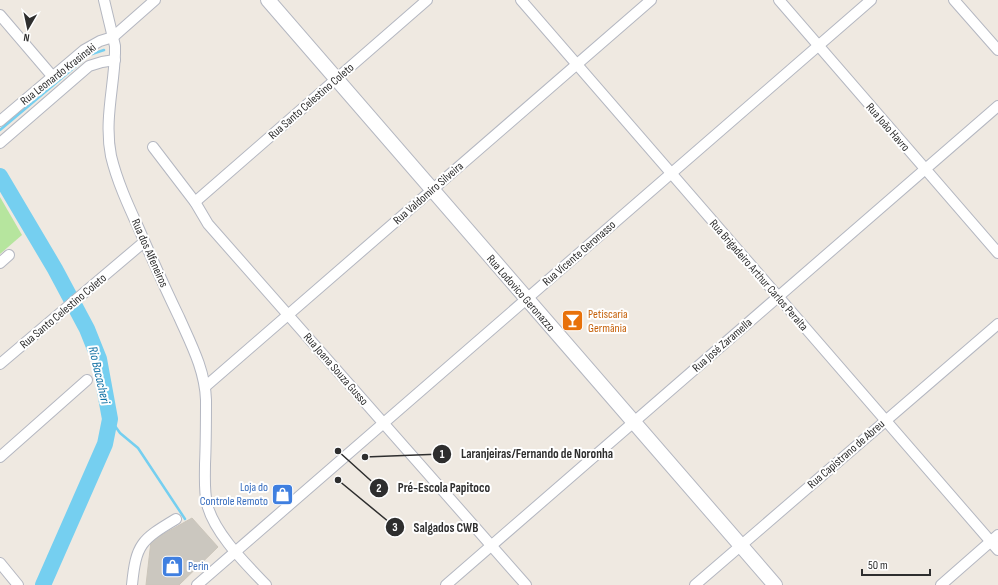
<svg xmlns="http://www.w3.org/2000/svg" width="998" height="585" font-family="'Sofia Sans Condensed',sans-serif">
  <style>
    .green { fill: #b6e59e }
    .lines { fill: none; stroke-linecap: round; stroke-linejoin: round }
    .stream { stroke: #75cff0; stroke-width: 2.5 }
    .river { stroke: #75cff0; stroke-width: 16 }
    .building { fill: #cbc7bf; stroke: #cbc5ba }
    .minor-casing { stroke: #b4b7c1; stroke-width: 12 }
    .secondary-casing { stroke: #b4b7c1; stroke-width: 16 }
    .minor { stroke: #fff; stroke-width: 10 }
    .secondary { stroke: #fff; stroke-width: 14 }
    .labels { text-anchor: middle; stroke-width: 4; stroke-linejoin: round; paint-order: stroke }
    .street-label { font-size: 12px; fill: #2e2e2e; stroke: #fff }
    .food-label { font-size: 12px; fill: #c56008; stroke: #fff; text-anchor: start }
    .shop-label { font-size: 12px; fill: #366cbe; stroke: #fff; text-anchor: end }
    .water-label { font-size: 13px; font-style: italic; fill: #0d6fa3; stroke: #fff }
    .leader { fill: none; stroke: #2e2e2e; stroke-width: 1.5 }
    .callout-dot { fill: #2e2e2e; stroke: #fff; stroke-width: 1.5 }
    .mark-label { font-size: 12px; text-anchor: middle; font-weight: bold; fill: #fff }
    .callout-label { font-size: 13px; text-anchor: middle; font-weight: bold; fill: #2e2e2e; stroke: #fff; stroke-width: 4; stroke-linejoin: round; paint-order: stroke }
  </style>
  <rect width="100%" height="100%" fill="#efe9e1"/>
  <path class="green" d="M0,197L22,235L0,254Z"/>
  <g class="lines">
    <g class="stream">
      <path d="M0,130L89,55L104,50"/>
      <path d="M110,419L120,433L138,448L185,519"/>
    </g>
    <path class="river" d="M0,176L55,269L87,329L99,359L110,419L105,444L43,585"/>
  </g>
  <path class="building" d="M192,518L218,547L179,585H146L151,541Z"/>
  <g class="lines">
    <defs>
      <g id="minor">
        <path d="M104,0L115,46V53C114,87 104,121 111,156C117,181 128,205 139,229C152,259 165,288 179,317C191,344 205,370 206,400C206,421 206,443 205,464C205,477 204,491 207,504C214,533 246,564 266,585"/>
        <path d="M521,0L998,550"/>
        <path d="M779,0L998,253"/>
        <path d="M954,0L998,50"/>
        <path d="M0,15L53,77"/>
        <path d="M0,121L84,50L100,41L113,37L155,0"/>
        <path d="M0,143L89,66L102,62L115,60"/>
        <path d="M153,147L195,202L208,224L526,585"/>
        <path d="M195,202L427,0"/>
        <path d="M0,263L9,255"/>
        <path d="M0,364L144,242"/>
        <path d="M206,386L651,0"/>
        <path d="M0,457L87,380"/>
        <path d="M0,563L18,585"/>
        <path d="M132,585C136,544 141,540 176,519"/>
        <path d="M197,585L871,0"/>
        <path d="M446,585L998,106"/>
        <path d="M695,585L998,324"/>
        <path d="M941,585L998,535"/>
      </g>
      <path id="secondary" d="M268,0L775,585"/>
    </defs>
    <use href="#minor" class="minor-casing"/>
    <use href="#secondary" class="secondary-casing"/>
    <use href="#minor" class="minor"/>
    <use href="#secondary" class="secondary"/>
  </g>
  <defs>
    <symbol id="bar-square" viewBox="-11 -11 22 22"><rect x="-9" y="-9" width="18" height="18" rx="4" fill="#e8710a" stroke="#fff"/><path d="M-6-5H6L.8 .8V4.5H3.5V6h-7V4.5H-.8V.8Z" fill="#fff"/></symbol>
    <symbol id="shop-square" viewBox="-11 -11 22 22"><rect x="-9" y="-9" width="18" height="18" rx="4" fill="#3f7fe0" stroke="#fff"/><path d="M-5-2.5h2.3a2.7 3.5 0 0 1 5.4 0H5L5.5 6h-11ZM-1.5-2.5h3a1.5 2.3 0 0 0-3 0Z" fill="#fff"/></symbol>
  </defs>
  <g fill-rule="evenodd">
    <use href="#bar-square" x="560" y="308" width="25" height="25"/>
    <use href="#shop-square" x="270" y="482" width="25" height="25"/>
    <use href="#shop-square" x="160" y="554" width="25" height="25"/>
  </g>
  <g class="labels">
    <g class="street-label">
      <text transform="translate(58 74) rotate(-38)" y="4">Rua Leonardo Krasinski</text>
      <text transform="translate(311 101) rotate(-41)" y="4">Rua Santo Celestino Coleto</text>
      <text transform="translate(888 127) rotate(49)" y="4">Rua João Havro</text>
      <text transform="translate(428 193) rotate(-41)" y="4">Rua Valdomiro Silveira</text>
      <text transform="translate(150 253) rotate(66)" y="4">Rua dos Alfeneiros</text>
      <text transform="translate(579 253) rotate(-41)" y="4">Rua Vicente Geronasso</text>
      <text transform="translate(759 275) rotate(49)" y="4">Rua Brigadeiro Arthur Carlos Peralta</text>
      <text transform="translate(521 293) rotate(49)" y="4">Rua Lodovico Geronazzo</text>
      <text transform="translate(63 311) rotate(-40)" y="4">Rua Santo Celestino Coleto</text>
      <text transform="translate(722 345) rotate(-41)" y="4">Rua José Zaramella</text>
      <text transform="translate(336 369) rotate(49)" y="4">Rua Joana Souza Gusso</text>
      <text transform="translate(846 454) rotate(-41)" y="4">Rua Capistrano de Abreu</text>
    </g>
    <g class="food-label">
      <text x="588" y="318">Petiscaria<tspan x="588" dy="14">Germânia</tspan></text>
    </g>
    <g class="shop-label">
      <text x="268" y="491">Loja do<tspan x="268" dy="14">Controle Remoto</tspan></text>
      <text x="188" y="570" text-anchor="start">Perin</text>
    </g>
    <g class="water-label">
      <text transform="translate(100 375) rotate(77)" y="5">Rio Bacacheri</text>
    </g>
  </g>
  <path class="leader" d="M365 457L442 454M338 451L379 488M338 480L395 527"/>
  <g class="callout-dot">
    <circle cx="365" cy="457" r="4"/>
    <circle cx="338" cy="451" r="4"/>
    <circle cx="338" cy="480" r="4"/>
    <circle cx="442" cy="454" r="10"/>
    <circle cx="379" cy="488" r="10"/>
    <circle cx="395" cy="527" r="10"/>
  </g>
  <g class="mark-label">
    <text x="442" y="458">1</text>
    <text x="379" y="492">2</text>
    <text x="395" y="531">3</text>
  </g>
  <g class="callout-label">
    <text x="537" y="458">Laranjeiras/Fernando de Noronha</text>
    <text x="444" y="492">Pré-Escola Papitoco</text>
    <text x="446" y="532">Salgados CWB</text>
  </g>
  <g transform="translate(28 28) rotate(189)" stroke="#ffffff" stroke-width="3" paint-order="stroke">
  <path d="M0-3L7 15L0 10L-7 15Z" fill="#2e2e2e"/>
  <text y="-6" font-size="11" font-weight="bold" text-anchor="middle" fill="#2e2e2e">N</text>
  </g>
  <path d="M862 569v6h68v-6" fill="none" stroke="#2e2e2e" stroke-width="2"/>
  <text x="868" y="569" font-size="12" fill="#2e2e2e" stroke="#ffffff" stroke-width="3" paint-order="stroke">50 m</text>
</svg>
